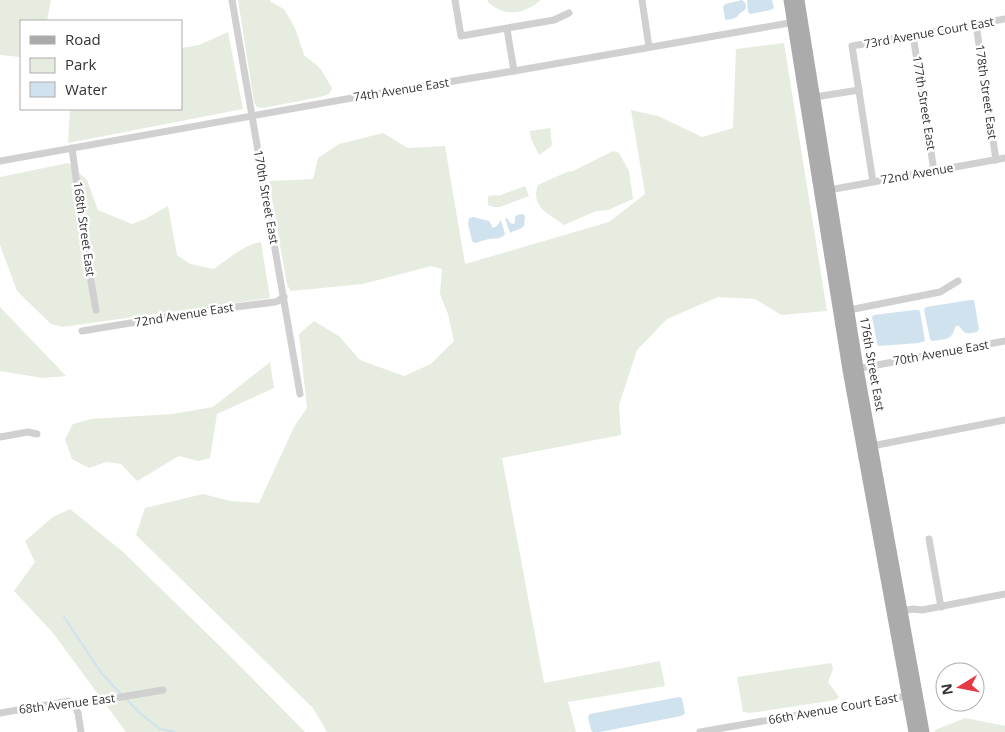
<svg xmlns="http://www.w3.org/2000/svg" width="1005" height="732" font-family="'Open Sans',sans-serif">
  <style>
    .green { fill: #e6ecdf }
    .water { fill: #cfe2ee }
    .lines { fill: none; stroke-linecap: round; stroke-linejoin: round }
    .stream { stroke: #cfe2ee; stroke-width: 2 }
    .street { stroke: #d0d0d0; stroke-width: 7 }
    .primary { stroke: #ababab; stroke-width: 11 }
    .labels { text-anchor: middle; stroke-width: 5; stroke-linejoin: round; paint-order: stroke }
    .street-label { font-size: 12px; fill: #333; stroke: #fff }
  </style>
  <rect width="100%" height="100%" fill="#fff"/>
  <g class="green">
    <path d="M0,0H51L47,21H21V56L20,57L0,55Z"/>
    <path d="M238,0H270L271,2L284,9L295,28L304,55L320,68L332,88L329,94L320,97L263,108L257,107L254,102Z"/>
    <path d="M488,0H541C524,14 505,18 488,2Z"/>
    <path d="M228,32L243,109L68,143L70,109H181V48L199,45Z"/>
    <path d="M784,43L827,311L781,315L755,299L718,297L667,319L637,350L619,405L621,435L502,458L544,683L660,661L665,686L568,702L576,732H327L313,708L136,535L145,508L203,494L230,501L259,503L294,427L307,408L299,334L314,321L339,336L360,360L404,376L431,364L454,341L448,314L440,294L442,269L431,266L363,284L291,291L287,285L269,181L313,179L318,158L339,144L383,133L408,148L445,146L465,264L609,222L645,194L631,110L658,116L702,137L733,128L736,49Z"/>
    <path d="M550,128L552,145L549,148L539,155L531,139L530,131Z"/>
    <path d="M613,151L619,153L629,171L633,199L608,210L596,211L564,225C549,214 530,207 538,185L569,171L570,172L573,171Z"/>
    <path d="M68,163L87,180L98,210L132,224L145,219L168,206L177,255L190,264L214,269C226,260 246,244 261,242L270,298L62,327L51,324L17,291L0,245V177Z"/>
    <path d="M525,186L529,196L500,207H494L488,205V196L497,195L498,196Z"/>
    <path d="M0,307L66,376L43,378L0,371Z"/>
    <path d="M270,362L274,388L217,414L210,458L198,461L179,456L137,481L121,464L106,462L89,468L72,459L65,439L73,424L91,419L172,414L213,407Z"/>
    <path d="M70,509L122,551L228,654L305,732H126L53,633L14,591L35,562L25,541L53,517Z"/>
    <path d="M831,663L833,669L828,682L839,697L836,700L750,713L743,712L737,677Z"/>
    <path d="M965,718L1005,726V732H935V730Z"/>
  </g>
  <g class="water">
    <path d="M742,0L746,4C746,11 744,10 739,14C737,19 731,19 726,20L725,19L723,7L725,4Z"/>
    <path d="M747,0H772L774,8L771,10L750,14L748,12Z"/>
    <path d="M523,214L525,216L524,226C521,230 514,230 510,233L505,218L508,219L510,223L514,224L515,222V217L517,215Z"/>
    <path d="M473,217L489,221L493,228L497,226L501,220L505,234C500,240 495,238 489,239C484,240 480,242 475,243L472,241L468,224L469,218Z"/>
    <path d="M970,300H974L979,329L977,332C966,334 966,335 959,326H956C954,329 953,335 950,337C946,340 937,340 932,341L930,339L924,310L926,307Z"/>
    <path d="M914,310H919L920,312L925,341L919,343L878,346L877,343L872,317L874,315Z"/>
    <path d="M679,697L682,698L685,714L681,716L600,732H593L591,730L588,717L590,714Z"/>
  </g>
  <g class="lines">
    <g class="stream">
      <path d="M64,617L102,674L122,695"/>
      <path d="M125,698L141,714L160,729L175,732"/>
    </g>
    <g class="street">
      <path d="M232,0L300,394"/>
      <path d="M455,0L461,36L554,20L569,13"/>
      <path d="M642,0L649,47"/>
      <path d="M976,24L996,160"/>
      <path d="M507,29L514,71"/>
      <path d="M913,35L934,171"/>
      <path d="M815,97L859,90"/>
      <path d="M72,148L85,246L96,310"/>
      <path d="M0,161L352,98L514,71L795,22"/>
      <path d="M873,182L852,46L1005,19"/>
      <path d="M829,190L1005,158"/>
      <path d="M849,310L940,292L958,281"/>
      <path d="M82,331L203,311L275,302L278,301L284,297"/>
      <path d="M856,369L1005,341"/>
      <path d="M0,437L28,432L37,434"/>
      <path d="M872,446L1005,420"/>
      <path d="M929,539L941,607"/>
      <path d="M902,611L913,609L922,610L1005,594"/>
      <path d="M74,705L78,713L81,732"/>
      <path d="M0,713L69,701L74,705L163,690"/>
      <path d="M700,732L907,696"/>
    </g>
    <g class="primary">
      <path d="M789,0L848,370L914,732"/>
      <path d="M799,0L858,368L924,732"/>
    </g>
  </g>
  <g class="labels">
    <g class="street-label">
      <text transform="translate(929 33) rotate(-10)" y="4">73rd Avenue Court East</text>
      <text transform="translate(401 90) rotate(-9)" y="4">74th Avenue East</text>
      <text transform="translate(986 92) rotate(82)" y="4">178th Street East</text>
      <text transform="translate(924 103) rotate(81)" y="4">177th Street East</text>
      <text transform="translate(917 174) rotate(-10)" y="4">72nd Avenue</text>
      <text transform="translate(266 197) rotate(80)" y="4">170th Street East</text>
      <text transform="translate(84 229) rotate(82)" y="4">168th Street East</text>
      <text transform="translate(184 315) rotate(-9)" y="4">72nd Avenue East</text>
      <text transform="translate(941 353) rotate(-10)" y="4">70th Avenue East</text>
      <text transform="translate(872 364) rotate(80)" y="4">176th Street East</text>
      <text transform="translate(67 704) rotate(-7)" y="4">68th Avenue East</text>
      <text transform="translate(833 709) rotate(-10)" y="4">66th Avenue Court East</text>
    </g>
  </g>
  <rect x="20" y="20" width="162" height="90" fill="#ffffff" stroke="#adadad"/>
  <rect x="30" y="36" width="25" height="8" fill="#ababab" stroke="#adadad"/>
  <text x="65" y="45" font-size="15" fill="#333333">Road</text>
  <rect x="30" y="58" width="25" height="15" fill="#e6ecdf" stroke="#adadad"/>
  <text x="65" y="70" font-size="15" fill="#333333">Park</text>
  <rect x="30" y="82" width="25" height="15" fill="#cfe2ee" stroke="#adadad"/>
  <text x="65" y="95" font-size="15" fill="#333333">Water</text>
  <g transform="translate(960 687) rotate(260)"><circle r="24" fill="#ffffff" stroke="#adadad"/>
  <path d="M0-4L9 19L0 12L-9 19Z" fill="#e63946"/>
  <text y="-8" font-size="14" font-weight="bold" text-anchor="middle" fill="#333333">N</text>
  </g>
</svg>
